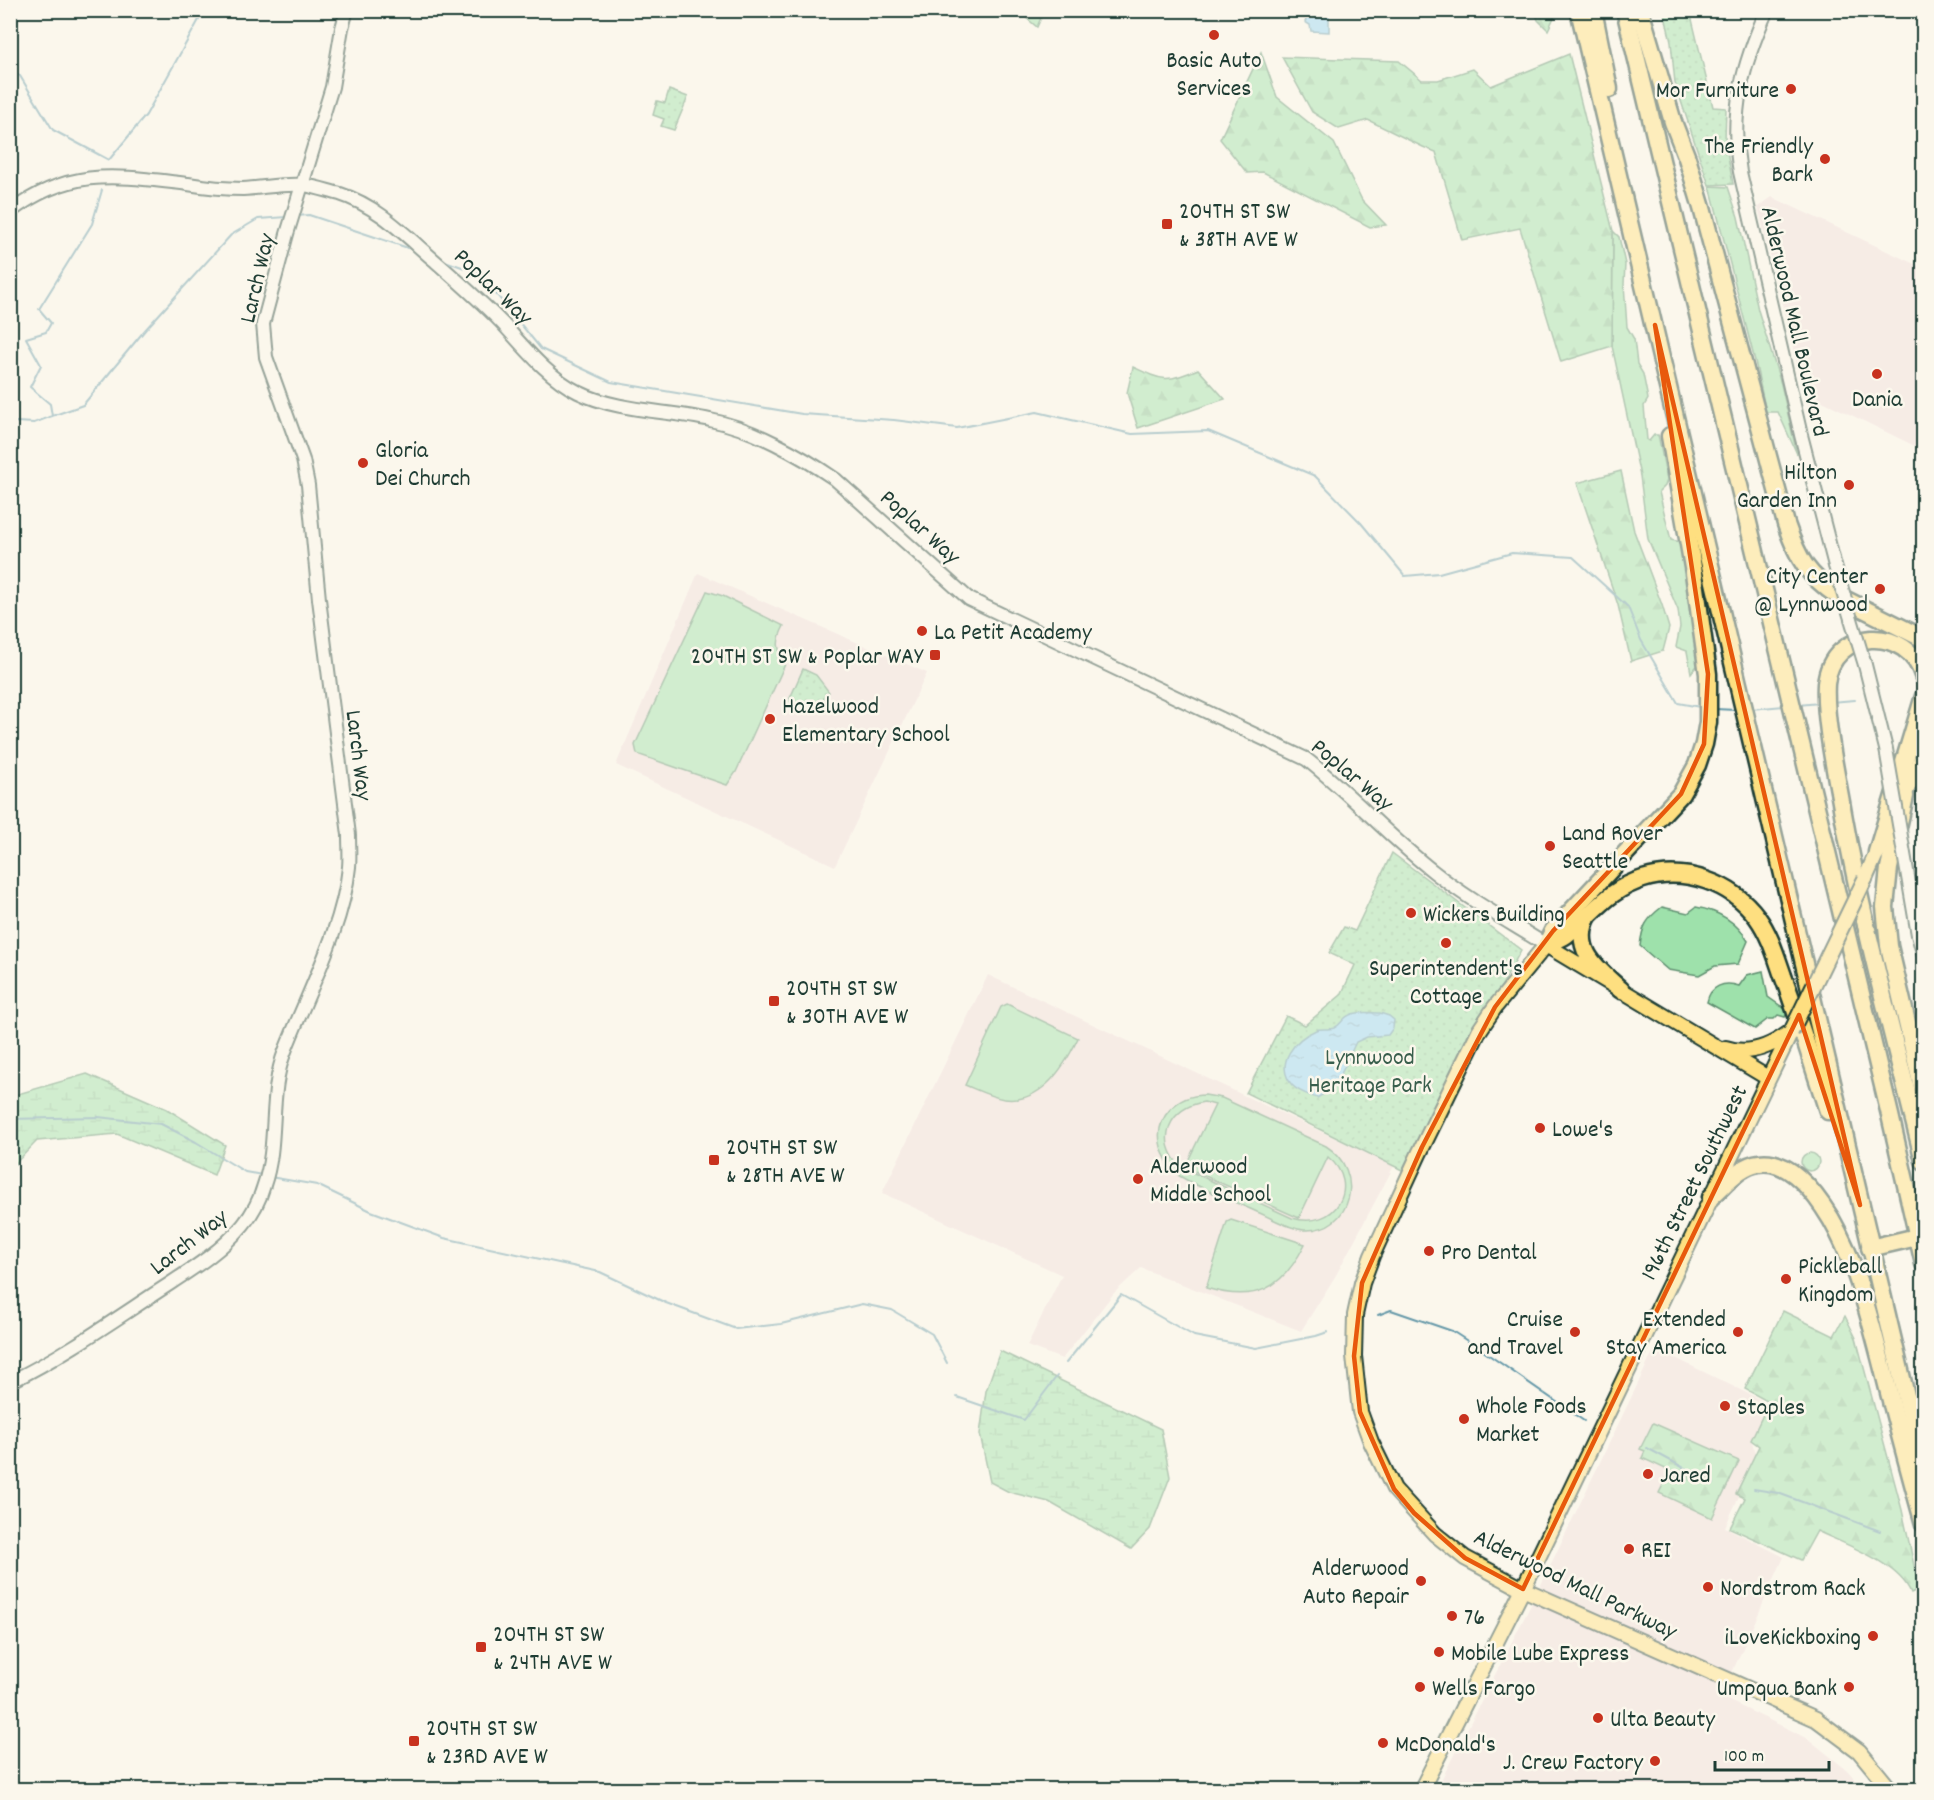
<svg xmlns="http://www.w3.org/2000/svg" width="1934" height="1800" font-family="Dekko,sans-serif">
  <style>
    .built { fill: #f0dddc }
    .grass { fill: #9ee1ab; stroke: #5e8f70; stroke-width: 1.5; fill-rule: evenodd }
    .forest { fill: url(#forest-firs); stroke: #5e8f70; stroke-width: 1.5 }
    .wetland { fill: url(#wetland-marsh); stroke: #5e8f70; stroke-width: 1.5 }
    .park { fill: url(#park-dots); stroke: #5e8f70; stroke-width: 1.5 }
    .water { fill: url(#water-ripples); stroke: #6699a9; stroke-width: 1.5 }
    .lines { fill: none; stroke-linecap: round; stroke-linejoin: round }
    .stream { stroke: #6699a9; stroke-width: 2 }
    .secondary-casing { stroke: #1f3d34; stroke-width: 16 }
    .primary-casing { stroke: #1f3d34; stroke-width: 18 }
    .highway-casing { stroke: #1f3d34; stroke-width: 21 }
    .secondary { stroke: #fbf7ec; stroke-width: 12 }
    .primary { stroke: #fedf80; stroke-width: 14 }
    .highway { stroke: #fedf80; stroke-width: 16 }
    .secondary-bridge-casing { stroke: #1f3d34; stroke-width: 16; stroke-linecap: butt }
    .primary-bridge-casing { stroke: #1f3d34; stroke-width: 18; stroke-linecap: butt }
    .secondary-bridge { stroke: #fbf7ec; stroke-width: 12 }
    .primary-bridge { stroke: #fedf80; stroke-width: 14 }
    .marked { fill: none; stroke: #e8590c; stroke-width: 4.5; stroke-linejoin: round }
    .poi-dot { fill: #c8321e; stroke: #fbf7ec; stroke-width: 2 }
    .labels { text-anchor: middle; stroke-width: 5; stroke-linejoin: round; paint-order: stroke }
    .poi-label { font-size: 24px; fill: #1f3d34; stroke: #fbf7ec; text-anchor: start }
    .street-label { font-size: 24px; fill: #1f3d34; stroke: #fbf7ec }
    .park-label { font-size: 24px; fill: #385e4c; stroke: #fbf7ec }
  </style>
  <defs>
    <pattern id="forest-firs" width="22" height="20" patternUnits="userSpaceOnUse" patternTransform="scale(1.5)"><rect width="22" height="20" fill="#9ee1ab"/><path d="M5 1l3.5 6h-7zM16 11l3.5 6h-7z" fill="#88c294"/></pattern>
    <pattern id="wetland-marsh" width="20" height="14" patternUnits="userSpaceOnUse" patternTransform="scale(1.5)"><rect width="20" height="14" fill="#9ee1ab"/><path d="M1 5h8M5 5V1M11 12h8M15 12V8" fill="none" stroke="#88c294"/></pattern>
    <pattern id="park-dots" width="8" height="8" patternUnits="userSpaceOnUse" patternTransform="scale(1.5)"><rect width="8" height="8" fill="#9ee1ab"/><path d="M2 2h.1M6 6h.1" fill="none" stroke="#88c294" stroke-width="1.8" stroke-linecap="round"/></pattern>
    <pattern id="water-ripples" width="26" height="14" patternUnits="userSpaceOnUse" patternTransform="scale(1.5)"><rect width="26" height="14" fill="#96d6f7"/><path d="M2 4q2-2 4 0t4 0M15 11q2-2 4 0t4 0" fill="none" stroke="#7aafc9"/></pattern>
  </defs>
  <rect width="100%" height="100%" fill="#fbf7ec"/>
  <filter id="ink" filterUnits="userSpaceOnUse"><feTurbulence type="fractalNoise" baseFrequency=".0167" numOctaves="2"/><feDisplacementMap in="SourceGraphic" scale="12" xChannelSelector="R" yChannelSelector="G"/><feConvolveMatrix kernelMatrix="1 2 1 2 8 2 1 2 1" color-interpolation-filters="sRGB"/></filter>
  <g filter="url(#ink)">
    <g class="built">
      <path d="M1772,197L1923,268V450L1804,392L1758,207Z"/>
      <path d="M698,573L927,673L835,866L616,765Z"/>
      <path d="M988,975L1394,1166L1336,1275L1301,1331L1141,1268L1114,1293L1062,1359L1027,1346L1062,1275L882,1193Z"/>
      <path d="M1655,1348L1769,1404L1752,1441L1756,1459L1725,1527L1784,1557L1721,1697L1807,1738L1847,1770L1864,1789L1436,1790L1536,1595Z"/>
    </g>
    <g class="grass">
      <path d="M1710,186L1728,187L1738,217L1758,310L1781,384L1797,454L1778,412H1766L1755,361Z"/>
      <path d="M1613,231L1619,237L1625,264L1624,284L1627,327L1634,339L1637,364L1643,374L1648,399L1644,406L1647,440L1649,441L1654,435H1658L1659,439L1667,480L1665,486L1659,492L1671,540L1681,542L1690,585L1701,665L1696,667L1691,673L1687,651L1676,647L1680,627L1678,610L1648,539L1640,476L1612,346Z"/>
      <path d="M707,591L723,596L784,626C776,641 776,649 786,662L736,772L727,785L637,754L635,745Z"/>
      <path d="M1662,907L1688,913L1696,907C1719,911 1736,921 1748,941L1738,964L1715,966L1699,975L1668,970L1640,946C1642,927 1646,919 1662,907Z"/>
      <path d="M1763,971L1768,997L1788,1011L1785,1017L1778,1015L1774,1019H1768L1755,1029L1707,1002C1710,986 1724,981 1739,986L1747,975Z"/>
      <path d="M1007,1004L1078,1038C1065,1066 1041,1104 1004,1099C991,1097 977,1090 965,1085L1001,1007Z"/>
      <path d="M1205,1095L1222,1098L1326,1146C1366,1171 1353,1232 1304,1230C1289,1229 1272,1218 1257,1212C1231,1200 1202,1190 1178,1175C1171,1167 1164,1158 1161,1147C1153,1118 1177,1095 1205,1095ZM1204,1102L1215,1105L1185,1167L1299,1218L1328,1157C1362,1185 1336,1231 1292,1218L1181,1167C1154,1140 1170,1107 1204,1102Z"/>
      <circle cx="1810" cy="1162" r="9"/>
      <path d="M1231,1220L1305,1244C1282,1290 1255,1303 1206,1288L1227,1222Z"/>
    </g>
    <g class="forest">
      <path d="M1018,11H1044L1037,27Z"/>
      <path d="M1535,11H1557L1548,30L1538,20Z"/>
      <path d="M1261,52L1277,97L1334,143L1362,200L1386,225L1370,227L1263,172L1247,173L1220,139Z"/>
      <path d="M1569,54L1613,231L1612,346L1561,362L1520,228L1462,240L1436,152L1423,147L1368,120L1339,129L1312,112L1282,57L1399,61L1422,80H1438L1473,69L1491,86Z"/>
      <path d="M1133,367C1163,381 1167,383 1198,369L1225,399L1138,428L1127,393Z"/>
      <path d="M1621,471L1634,531L1662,605L1669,628L1663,651L1631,661L1618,605L1577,483Z"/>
      <path d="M1783,1311L1834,1336L1845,1316L1856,1338L1902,1510L1918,1584L1917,1590L1911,1593C1899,1563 1844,1544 1817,1531L1801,1560L1730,1528L1745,1498L1736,1494L1759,1446L1751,1440L1769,1402L1745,1389Z"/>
      <path d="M1653,1423L1739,1461L1712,1518L1659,1493L1670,1471L1642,1458L1645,1451L1640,1449Z"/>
    </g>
    <g class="wetland">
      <path d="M87,1074L167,1109L225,1145L214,1175L117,1134L37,1141L11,1168V1096Z"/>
      <path d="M1000,1351L1161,1429L1170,1477L1150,1529L1131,1549L1049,1502L1009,1492L990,1482L980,1434L986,1391Z"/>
    </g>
    <g class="park">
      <path d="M1664,11H1690L1713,107L1726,108L1725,140L1733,184L1709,185L1675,83L1671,42Z"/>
      <path d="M669,90L688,97L674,130L661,126L664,119L653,115L657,101L665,103Z"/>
      <path d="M803,669L816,675L829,692L824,696V702L799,704L793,708L787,705Z"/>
      <path d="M1392,853L1521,950L1402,1170L1246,1093L1286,1016L1305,1025L1341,995L1355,965L1329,953L1344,927L1355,931Z"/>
    </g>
    <g class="water">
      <path d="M1311,10L1329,11V32L1311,31L1310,25L1305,22Z"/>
      <path d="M1380,1013L1389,1016L1394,1020L1393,1028L1388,1035L1367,1037L1356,1042C1345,1064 1340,1086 1317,1098C1309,1095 1298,1092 1292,1085C1274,1063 1295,1039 1316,1030C1321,1028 1328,1030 1334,1028C1340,1025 1340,1023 1344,1019C1352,1010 1369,1013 1380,1013Z"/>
    </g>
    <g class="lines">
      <g class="stream">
        <path d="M10,68L20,76L53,130L109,160L146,115L200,18L253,10"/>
        <path d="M296,216L309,215L414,250"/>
        <path d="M442,260L479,273L541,349L611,382L802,414L894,420L957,428L1037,412L1132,434L1208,431L1315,476L1361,523L1405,576L1439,573L1512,553L1573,557L1628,607L1641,640L1678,703L1700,707"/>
        <path d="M52,416L83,405L145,330L231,235L258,219L287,217"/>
        <path d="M10,425L16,422L34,423L52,416L50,404L30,387L41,365L26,338L46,332L51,323L39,309L92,224L102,190"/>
        <path d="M1831,702L1855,700"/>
        <path d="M1798,705L1820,703"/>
        <path d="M1715,709L1736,710"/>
        <path d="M1751,709L1784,706"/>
        <path d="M10,1119L98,1117L161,1124L196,1142L245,1172L262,1175"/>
        <path d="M270,1177L317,1185L371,1211L444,1238L600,1272L666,1303L736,1329L781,1324L862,1304L892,1310L932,1334L947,1363"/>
        <path d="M1378,1315L1391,1310L1452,1331L1486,1353L1584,1421"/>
        <path d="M1066,1363L1121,1295L1194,1336L1256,1348L1316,1336L1328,1332"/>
        <path d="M957,1397L1024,1420L1057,1376"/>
        <path d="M1647,1448L1714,1484"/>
        <path d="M1754,1489L1778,1493L1880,1531"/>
      </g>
      <defs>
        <g id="secondary">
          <path d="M1767,10C1743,64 1729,113 1740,172L1801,435L1835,566"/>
          <path d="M10,212C71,166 118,176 188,184C206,187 225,189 243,189C263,188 283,183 304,185C316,187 328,191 340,194C378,206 405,235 434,260C458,281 481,301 503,324C525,348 548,377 578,392C618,412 666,410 710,420C752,428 800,455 835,479L969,599L1306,759C1351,794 1389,837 1434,872C1469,900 1508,921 1546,945"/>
          <path d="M1865,665L1886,749"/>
          <path d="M1918,935L1924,957"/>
          <path d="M10,1382C61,1357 107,1325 154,1294C184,1274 219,1254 243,1225C253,1213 260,1199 264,1185C279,1142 268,1094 285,1051C307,994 343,928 349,867C350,857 349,846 349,835L319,599L308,485L303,460L266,357L263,324L287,234L332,87L342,28L347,10"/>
        </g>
        <g id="primary">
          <path d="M1900,804L1924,753"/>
          <path d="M1865,879L1881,843"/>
          <path d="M1726,1048C1749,1056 1770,1047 1789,1033"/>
          <path d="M1768,1078L1546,945L1495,1007L1479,1031L1419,1154L1372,1256L1362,1283L1355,1315L1354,1356L1360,1412L1371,1442L1394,1489L1435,1534L1465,1558L1523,1589L1816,1719L1859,1751L1891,1790"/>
          <path d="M1421,1790L1523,1589L1791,1032"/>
        </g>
        <g id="highway">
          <path d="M1579,10L1924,1472"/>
          <path d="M1593,10L1609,89"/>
          <path d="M1625,10L1890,1115L1924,1264"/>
          <path d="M1640,10L1673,122L1687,158L1702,208L1786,524C1798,559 1807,575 1838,596L1924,639"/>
          <path d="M1924,678C1909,623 1831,627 1826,684C1824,716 1835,769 1841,802C1862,923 1895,1042 1924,1161"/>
          <path d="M1905,796L1889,868L1885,907L1889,946L1924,1095"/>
          <path d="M1877,852L1924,696"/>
          <path d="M1588,916C1571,950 1598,969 1621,990"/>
          <path d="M1546,945L1553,931L1681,794L1697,765L1704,744L1708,722V674L1694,573L1670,436"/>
          <path d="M1546,945C1552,942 1560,939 1566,935C1594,914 1607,890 1643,879C1685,866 1732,883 1757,917C1770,935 1776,956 1783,976C1800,1021 1813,1066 1828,1111"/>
          <path d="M1711,1197C1725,1185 1740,1165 1759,1163C1790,1158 1817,1196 1831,1219C1857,1264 1870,1319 1883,1369C1896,1421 1910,1473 1924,1524"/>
          <path d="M1870,1248L1917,1237"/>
        </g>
      </defs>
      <use href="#secondary" class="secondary-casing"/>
      <use href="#primary" class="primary-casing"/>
      <use href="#highway" class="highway-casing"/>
      <use href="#secondary" class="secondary"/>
      <use href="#primary" class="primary"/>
      <use href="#highway" class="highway"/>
      <defs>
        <g id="secondary-bridge">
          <path d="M1835,566L1865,665"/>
          <path d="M1886,749L1918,935"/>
        </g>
        <path id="primary-bridge" d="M1791,1032L1865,879"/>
      </defs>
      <use href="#secondary-bridge" class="secondary-bridge-casing"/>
      <use href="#primary-bridge" class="primary-bridge-casing"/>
      <use href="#secondary-bridge" class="secondary-bridge"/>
      <use href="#primary-bridge" class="primary-bridge"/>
    </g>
  </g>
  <path d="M0 0H1934V1800H0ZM1655,325L1860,1205L1799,1015L1523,1589L1465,1558L1414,1513L1394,1489L1360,1412L1354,1356L1362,1283L1422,1147L1495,1007L1553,931L1681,794L1704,744L1708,674Z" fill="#fbf7ec" fill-opacity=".55" fill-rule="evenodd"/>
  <path class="marked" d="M1655,325L1860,1205L1799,1015L1523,1589L1465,1558L1414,1513L1394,1489L1360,1412L1354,1356L1362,1283L1422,1147L1495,1007L1553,931L1681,794L1704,744L1708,674Z"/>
  <g class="poi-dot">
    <circle cx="1214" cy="35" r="6"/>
    <circle cx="1791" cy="89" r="6"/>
    <circle cx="1825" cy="159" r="6"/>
    <rect x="1161" y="218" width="12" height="12" rx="3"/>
    <circle cx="1877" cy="374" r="6"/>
    <circle cx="363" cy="463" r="6"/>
    <circle cx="1849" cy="485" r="6"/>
    <circle cx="1880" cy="589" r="6"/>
    <circle cx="922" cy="631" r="6"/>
    <rect x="929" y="649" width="12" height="12" rx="3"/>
    <circle cx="770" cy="719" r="6"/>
    <circle cx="1550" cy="846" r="6"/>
    <circle cx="1411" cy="913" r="6"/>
    <circle cx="1446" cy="943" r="6"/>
    <rect x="768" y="995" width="12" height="12" rx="3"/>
    <circle cx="1540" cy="1128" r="6"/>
    <rect x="708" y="1154" width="12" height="12" rx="3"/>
    <circle cx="1138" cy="1179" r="6"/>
    <circle cx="1429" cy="1251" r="6"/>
    <circle cx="1786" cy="1279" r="6"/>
    <circle cx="1575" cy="1332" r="6"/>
    <circle cx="1738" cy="1332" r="6"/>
    <circle cx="1725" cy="1406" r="6"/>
    <circle cx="1464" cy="1419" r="6"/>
    <circle cx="1648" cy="1474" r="6"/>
    <circle cx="1629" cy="1549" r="6"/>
    <circle cx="1421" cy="1581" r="6"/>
    <circle cx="1708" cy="1587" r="6"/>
    <circle cx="1452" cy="1616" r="6"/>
    <circle cx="1873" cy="1636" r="6"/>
    <rect x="475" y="1641" width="12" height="12" rx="3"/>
    <circle cx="1439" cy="1652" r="6"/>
    <circle cx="1420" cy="1687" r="6"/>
    <circle cx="1849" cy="1687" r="6"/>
    <circle cx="1598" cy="1718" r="6"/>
    <rect x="408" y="1735" width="12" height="12" rx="3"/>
    <circle cx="1383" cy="1743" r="6"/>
    <circle cx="1655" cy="1761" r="6"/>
  </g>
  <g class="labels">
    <g class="poi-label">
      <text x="1214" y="67" text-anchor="middle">Basic Auto<tspan x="1214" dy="28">Services</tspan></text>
      <text x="1779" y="97" text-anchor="end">Mor Furniture</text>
      <text x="1813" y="153" text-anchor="end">The Friendly<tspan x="1813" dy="28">Bark</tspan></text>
      <text x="1179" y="218">204TH ST SW<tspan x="1179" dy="28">&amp; 38TH AVE W</tspan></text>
      <text x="1877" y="406" text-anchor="middle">Dania</text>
      <text x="375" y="457">Gloria<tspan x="375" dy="28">Dei Church</tspan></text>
      <text x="1837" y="479" text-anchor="end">Hilton<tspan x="1837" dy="28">Garden Inn</tspan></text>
      <text x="1868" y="583" text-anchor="end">City Center<tspan x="1868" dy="28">@ Lynnwood</tspan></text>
      <text x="934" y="639">La Petit Academy</text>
      <text x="923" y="663" text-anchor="end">204TH ST SW &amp; Poplar WAY</text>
      <text x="782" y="713">Hazelwood<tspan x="782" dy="28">Elementary School</tspan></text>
      <text x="1562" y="840">Land Rover<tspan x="1562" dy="28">Seattle</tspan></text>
      <text x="1423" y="921">Wickers Building</text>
      <text x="1446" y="975" text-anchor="middle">Superintendent's<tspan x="1446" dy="28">Cottage</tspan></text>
      <text x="786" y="995">204TH ST SW<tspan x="786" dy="28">&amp; 30TH AVE W</tspan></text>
      <text x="1552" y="1136">Lowe's</text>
      <text x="726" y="1154">204TH ST SW<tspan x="726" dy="28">&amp; 28TH AVE W</tspan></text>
      <text x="1150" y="1173">Alderwood<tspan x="1150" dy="28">Middle School</tspan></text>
      <text x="1441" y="1259">Pro Dental</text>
      <text x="1798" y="1273">Pickleball<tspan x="1798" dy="28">Kingdom</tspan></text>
      <text x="1563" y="1326" text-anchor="end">Cruise<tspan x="1563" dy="28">and Travel</tspan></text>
      <text x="1726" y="1326" text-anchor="end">Extended<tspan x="1726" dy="28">Stay America</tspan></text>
      <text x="1476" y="1413">Whole Foods<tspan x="1476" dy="28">Market</tspan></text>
      <text x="1737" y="1414">Staples</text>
      <text x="1660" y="1482">Jared</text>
      <text x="1641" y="1557">REI</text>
      <text x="1409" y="1575" text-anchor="end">Alderwood<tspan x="1409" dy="28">Auto Repair</tspan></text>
      <text x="1720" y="1595">Nordstrom Rack</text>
      <text x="1464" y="1624">76</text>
      <text x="493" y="1641">204TH ST SW<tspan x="493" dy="28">&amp; 24TH AVE W</tspan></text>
      <text x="1861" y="1644" text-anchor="end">iLoveKickboxing</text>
      <text x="1451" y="1660">Mobile Lube Express</text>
      <text x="1432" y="1695">Wells Fargo</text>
      <text x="1837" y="1695" text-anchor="end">Umpqua Bank</text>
      <text x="1610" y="1726">Ulta Beauty</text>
      <text x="426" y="1735">204TH ST SW<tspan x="426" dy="28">&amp; 23RD AVE W</tspan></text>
      <text x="1395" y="1751">McDonald's</text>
      <text x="1643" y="1769" text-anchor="end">J. Crew Factory</text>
    </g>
    <g class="street-label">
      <text transform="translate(256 278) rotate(-77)" y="8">Larch Way</text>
      <text transform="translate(494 286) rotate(44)" y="8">Poplar Way</text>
      <text transform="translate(1796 321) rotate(77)" y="8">Alderwood Mall Boulevard</text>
      <text transform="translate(921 526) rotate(42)" y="8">Poplar Way</text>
      <text transform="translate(360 755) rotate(83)" y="8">Larch Way</text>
      <text transform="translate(1353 774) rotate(40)" y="8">Poplar Way</text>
      <text transform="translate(1693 1182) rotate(-64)" y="8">196th Street Southwest</text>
      <text transform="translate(188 1241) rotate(-38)" y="8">Larch Way</text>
      <text transform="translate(1576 1583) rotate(26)" y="8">Alderwood Mall Parkway</text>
    </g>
    <g class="park-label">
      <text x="1370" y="1064">Lynnwood<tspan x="1370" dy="28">Heritage Park</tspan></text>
    </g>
  </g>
  <rect width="1934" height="1800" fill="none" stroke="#fbf7ec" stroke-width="36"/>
  <rect x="18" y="18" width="1898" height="1764" fill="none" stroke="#1f3d34" stroke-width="2" filter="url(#ink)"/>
  <path d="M1715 1761v9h114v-9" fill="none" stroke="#1f3d34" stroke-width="3"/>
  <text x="1724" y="1761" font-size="18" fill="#1f3d34" stroke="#fbf7ec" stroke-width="4.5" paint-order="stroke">100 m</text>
</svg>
